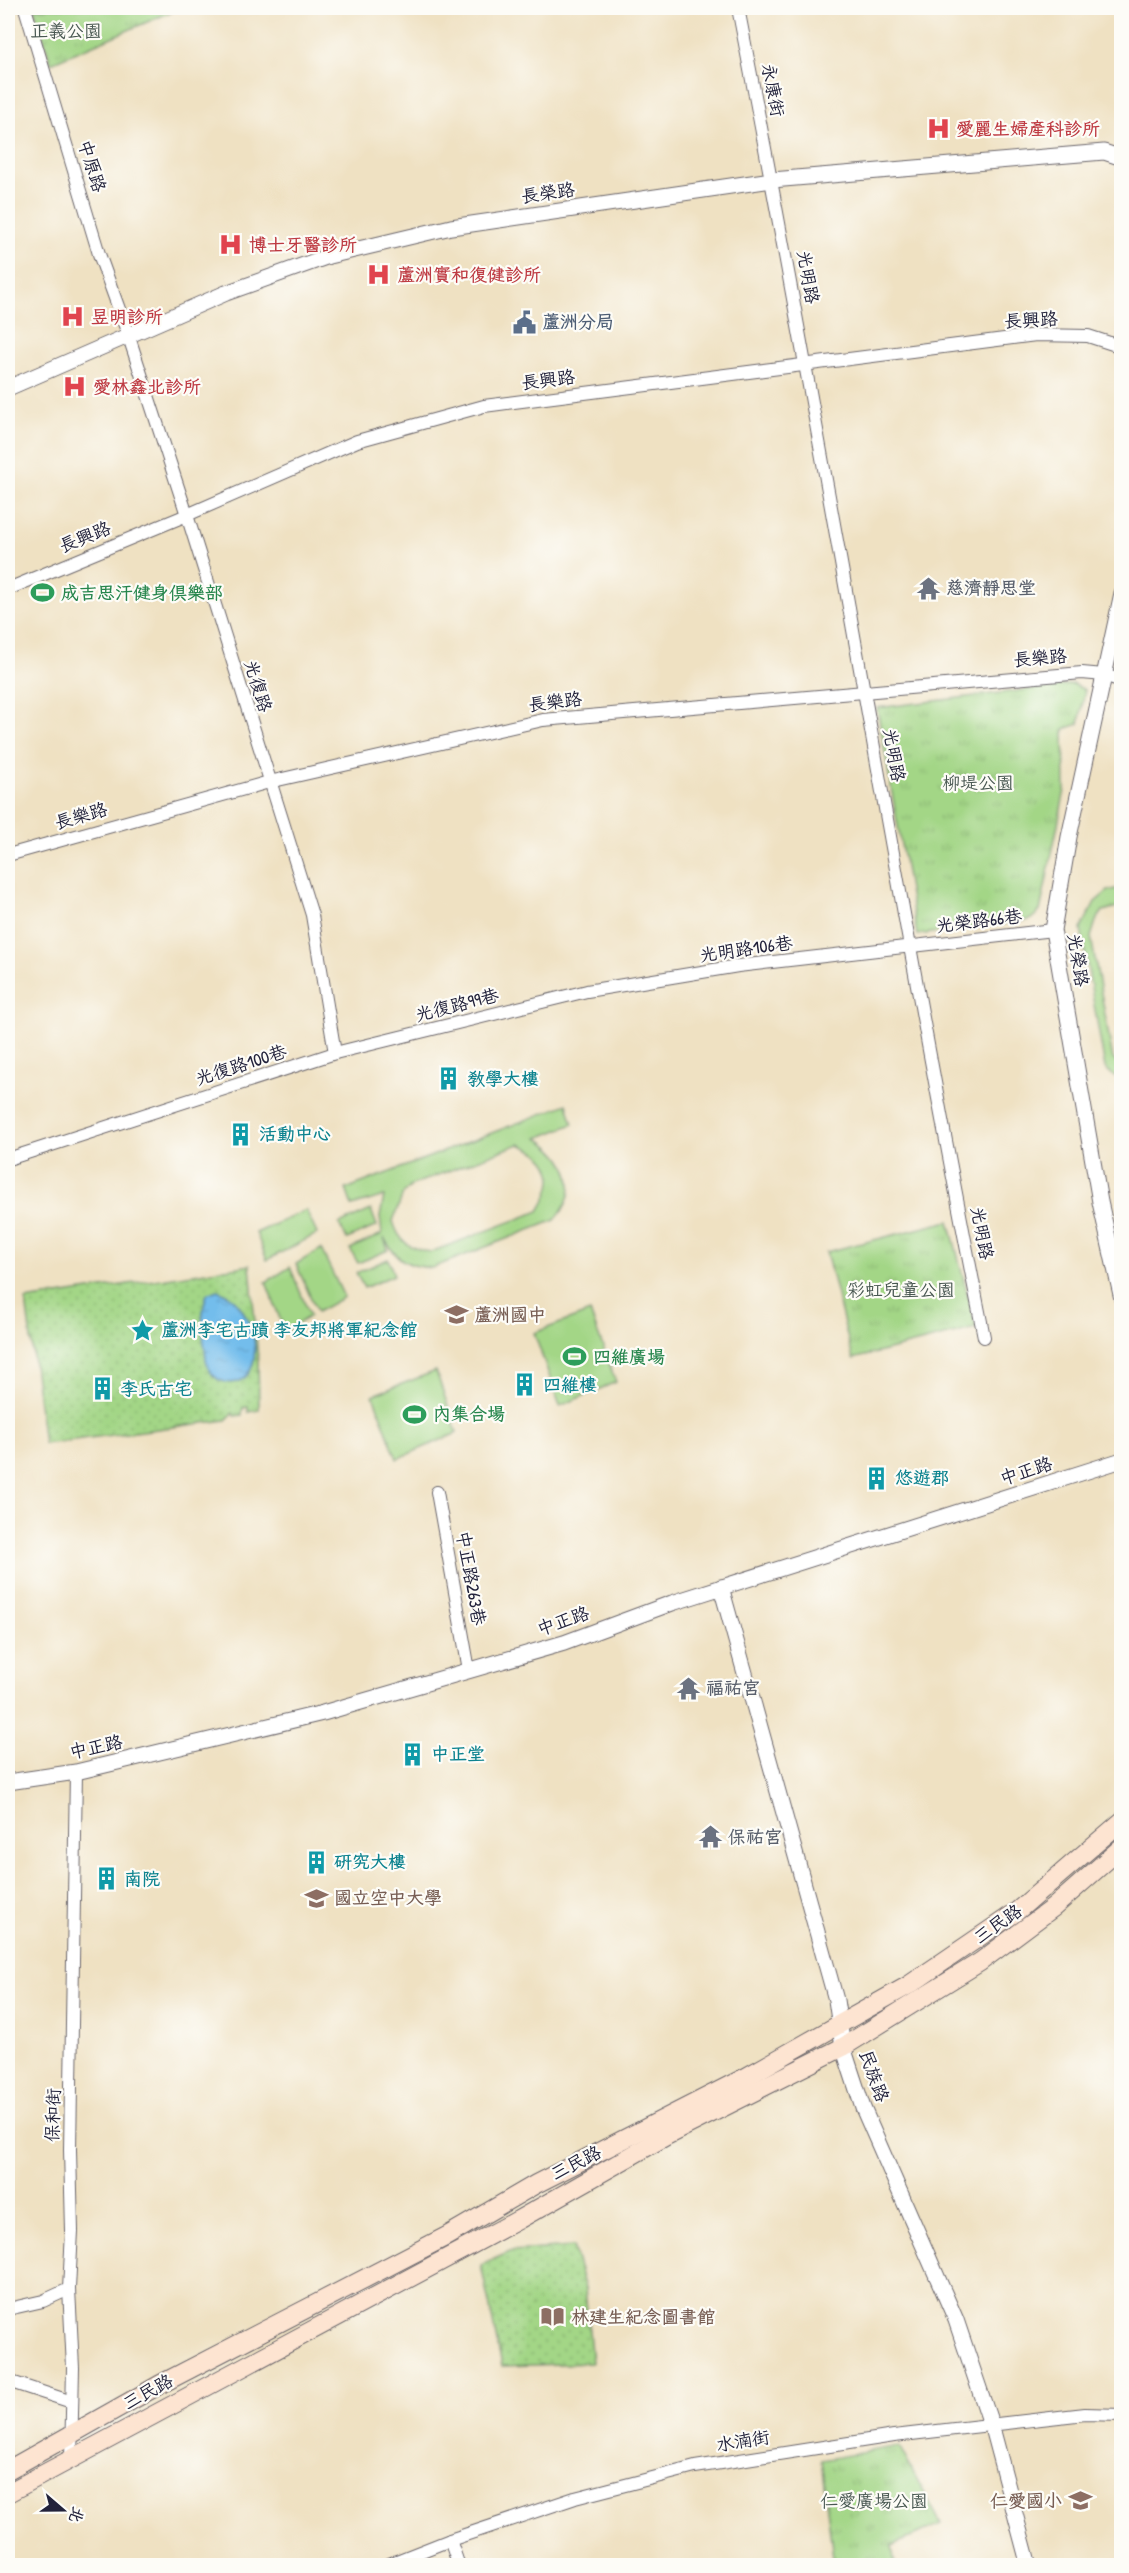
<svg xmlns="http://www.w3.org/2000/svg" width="1129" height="2573" font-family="'Patrick Hand','LXGW WenKai TC',sans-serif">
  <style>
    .grass { fill: url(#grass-dots); stroke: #627c60; stroke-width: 1.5 }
    .park { fill: url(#park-tufts); stroke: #627c60; stroke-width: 1.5 }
    .pitch { fill: #a3d686; stroke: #627c60; stroke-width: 1.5; fill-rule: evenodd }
    .water { fill: url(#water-ripples); stroke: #4a7094; stroke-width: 1.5 }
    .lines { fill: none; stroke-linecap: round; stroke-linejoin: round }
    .minor-casing { stroke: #6a656a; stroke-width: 14 }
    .tertiary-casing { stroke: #6a656a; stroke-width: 17 }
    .secondary-casing { stroke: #6a656a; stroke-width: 20 }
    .minor { stroke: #fff; stroke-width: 12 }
    .tertiary { stroke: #fff; stroke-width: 15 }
    .secondary { stroke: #fde4d1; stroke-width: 18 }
    .labels { text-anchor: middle; stroke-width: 4.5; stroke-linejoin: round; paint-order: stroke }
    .park-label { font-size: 18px; fill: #495852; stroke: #fdfcf7 }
    .street-label { font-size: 18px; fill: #22223b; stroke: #fdfcf7 }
    .health-label { font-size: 18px; font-weight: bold; fill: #be3a42; stroke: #fdfcf7; text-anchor: start }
    .service-label { font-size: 18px; font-weight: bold; fill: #4e5e75; stroke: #fdfcf7; text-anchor: start }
    .worship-label { font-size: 18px; font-weight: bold; fill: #5b616d; stroke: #fdfcf7; text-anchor: start }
    .leisure-label { font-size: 18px; font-weight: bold; fill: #27864d; stroke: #fdfcf7; text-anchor: start }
    .culture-label { font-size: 18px; font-weight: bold; fill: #0d838f; stroke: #fdfcf7; text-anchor: start }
    .education-label { font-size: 18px; font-weight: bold; fill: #785e54; stroke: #fdfcf7; text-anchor: start }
  </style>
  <defs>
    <pattern id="grass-dots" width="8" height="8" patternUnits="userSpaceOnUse" patternTransform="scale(1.5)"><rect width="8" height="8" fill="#a3d686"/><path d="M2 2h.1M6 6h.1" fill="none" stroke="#8cb775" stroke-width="1.8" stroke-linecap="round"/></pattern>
    <pattern id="park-tufts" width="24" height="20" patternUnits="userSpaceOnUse" patternTransform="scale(1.5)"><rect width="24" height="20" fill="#a3d686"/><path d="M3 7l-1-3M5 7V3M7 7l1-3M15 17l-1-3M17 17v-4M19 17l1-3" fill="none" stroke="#8cb775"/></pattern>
    <pattern id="water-ripples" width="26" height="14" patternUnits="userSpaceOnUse" patternTransform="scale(1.5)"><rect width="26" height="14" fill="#73bdec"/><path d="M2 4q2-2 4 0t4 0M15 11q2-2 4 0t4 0" fill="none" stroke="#63a2cb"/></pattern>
  </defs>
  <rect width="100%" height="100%" fill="#fdfcf7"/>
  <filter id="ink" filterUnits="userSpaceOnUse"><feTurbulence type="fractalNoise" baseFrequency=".0167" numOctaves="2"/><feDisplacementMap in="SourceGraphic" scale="12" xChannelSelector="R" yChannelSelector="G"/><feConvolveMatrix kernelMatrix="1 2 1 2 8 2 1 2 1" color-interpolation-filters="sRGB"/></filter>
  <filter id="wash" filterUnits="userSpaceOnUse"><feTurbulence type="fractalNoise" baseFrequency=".008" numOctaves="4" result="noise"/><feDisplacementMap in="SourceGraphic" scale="24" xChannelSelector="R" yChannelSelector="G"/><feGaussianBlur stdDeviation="1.35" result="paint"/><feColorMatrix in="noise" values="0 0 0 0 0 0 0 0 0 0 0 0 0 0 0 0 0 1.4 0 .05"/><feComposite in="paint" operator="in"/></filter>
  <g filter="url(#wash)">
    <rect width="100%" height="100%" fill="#efe1c2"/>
    <g class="grass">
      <path d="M250,1265L258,1359L259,1410L248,1412V1407L243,1408L242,1415L234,1416L233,1413L226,1420L44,1444L26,1300Z"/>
      <path d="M573,2247L585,2289L592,2363L502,2366L481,2265L512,2251Z"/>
    </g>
    <g class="park">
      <path d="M34,8H180L51,63Z"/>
      <path d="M1073,684L1085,690L1079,724L1064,729L1065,790L1040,911L1030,920L917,935L877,708Z"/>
      <path d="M949,1221L976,1328L853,1359L826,1252Z"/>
      <path d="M899,2446L941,2524L892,2546L895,2565H834L821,2460Z"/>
    </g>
    <g class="pitch">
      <path d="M1115,889H1121V906L1103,911L1096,921L1091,937L1113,1059L1121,1066V1079L1113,1075L1105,1068L1081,929L1095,902L1108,891Z"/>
      <path d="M567,1104L573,1124L538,1138C569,1158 583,1189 555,1220L432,1268C406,1266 397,1260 384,1238L388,1250L358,1263L350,1249L382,1234L380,1217L384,1196L352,1206L346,1189ZM519,1144C556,1158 559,1179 539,1211L431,1252C410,1249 399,1242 393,1221L403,1194L412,1185Z"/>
      <path d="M306,1210L317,1234L267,1260L256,1233Z"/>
      <path d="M371,1210L377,1226L347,1239L339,1224Z"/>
      <path d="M321,1249L344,1297L317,1312L296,1264Z"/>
      <path d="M388,1259L394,1275L364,1288L356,1273Z"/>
      <path d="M290,1267L310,1316L285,1332L266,1282Z"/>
      <path d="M590,1312L616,1382L560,1406L534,1333Z"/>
      <path d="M436,1371L457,1433L397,1459L373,1395Z"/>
    </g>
    <path class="water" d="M217,1290C236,1296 242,1308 250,1325C256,1338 257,1362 248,1374C238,1388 218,1384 210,1371C205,1364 206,1352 204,1344C202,1326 201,1312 207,1294Z"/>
  </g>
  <g filter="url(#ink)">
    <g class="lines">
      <defs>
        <g id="minor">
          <path d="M25,8L99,254L128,334L187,515L312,915L335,1053"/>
          <path d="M738,8C825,450 896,895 984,1337"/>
          <path d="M8,589L187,515L357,441L484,406L1036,335L1088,336L1122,347"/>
          <path d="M8,855L269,782L543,720L1082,673L1104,675L1122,681"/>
          <path d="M8,1159L335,1053L587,991L738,966L1053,930"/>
          <path d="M437,1492L469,1670"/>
          <path d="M8,2309L43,2301L69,2289"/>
          <path d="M8,2381L72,2402"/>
          <path d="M71,2459L73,2368L69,2289L72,2231L70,2150L76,1772"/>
          <path d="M450,2540L459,2566"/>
          <path d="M384,2566L450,2540L575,2498L695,2467L894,2436L1085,2414L1122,2415"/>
        </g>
        <g id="tertiary">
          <path d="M8,388L226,293L329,256L451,227L772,180L1104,152L1122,158"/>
          <path d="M1122,593L1069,837L1053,930L1100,1202L1122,1299"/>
          <path d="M721,1587L836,2000L843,2047L863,2108L956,2320L991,2424L1029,2566"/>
          <path d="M8,1782L76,1772L323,1713L564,1643L672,1603L1122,1460"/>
        </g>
        <g id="secondary">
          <path d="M8,2470L159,2385L447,2236L536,2184L746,2077L909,1985L1016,1912L1122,1821"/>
          <path d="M8,2493L518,2220L668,2135L843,2047L980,1962L1054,1907L1122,1847"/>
        </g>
      </defs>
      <use href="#minor" class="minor-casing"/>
      <use href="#tertiary" class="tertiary-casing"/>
      <use href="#secondary" class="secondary-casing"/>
      <use href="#minor" class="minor"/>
      <use href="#tertiary" class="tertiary"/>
      <use href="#secondary" class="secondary"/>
    </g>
  </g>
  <defs>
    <symbol id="hospital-bare" viewBox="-9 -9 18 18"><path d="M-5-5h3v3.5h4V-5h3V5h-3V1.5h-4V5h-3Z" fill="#e0444e" stroke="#fdfcf7" stroke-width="2.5" paint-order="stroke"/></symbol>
    <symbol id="civic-bare" viewBox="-9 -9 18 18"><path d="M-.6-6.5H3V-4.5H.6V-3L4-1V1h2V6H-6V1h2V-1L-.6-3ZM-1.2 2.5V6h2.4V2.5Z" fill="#5c6f8a" stroke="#fdfcf7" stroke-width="2.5" paint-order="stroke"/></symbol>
    <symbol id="temple-bare" viewBox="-9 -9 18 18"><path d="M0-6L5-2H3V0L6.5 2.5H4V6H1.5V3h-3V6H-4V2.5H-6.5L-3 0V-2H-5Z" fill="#6b7280" stroke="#fdfcf7" stroke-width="2.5" paint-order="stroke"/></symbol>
    <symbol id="stadium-bare" viewBox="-9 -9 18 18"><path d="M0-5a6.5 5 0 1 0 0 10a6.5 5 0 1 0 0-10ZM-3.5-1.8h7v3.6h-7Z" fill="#2e9e5b" stroke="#fdfcf7" stroke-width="2.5" paint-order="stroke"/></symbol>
    <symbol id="building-bare" viewBox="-9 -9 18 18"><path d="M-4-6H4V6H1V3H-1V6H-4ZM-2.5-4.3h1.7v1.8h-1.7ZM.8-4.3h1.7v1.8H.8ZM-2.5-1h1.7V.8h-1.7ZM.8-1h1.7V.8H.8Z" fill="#0f9aa8" stroke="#fdfcf7" stroke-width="2.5" paint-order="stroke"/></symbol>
    <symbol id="school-bare" viewBox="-9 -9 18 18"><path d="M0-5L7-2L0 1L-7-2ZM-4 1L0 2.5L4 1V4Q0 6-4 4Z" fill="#8d6e63" stroke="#fdfcf7" stroke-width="2.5" paint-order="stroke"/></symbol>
    <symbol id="sight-bare" viewBox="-9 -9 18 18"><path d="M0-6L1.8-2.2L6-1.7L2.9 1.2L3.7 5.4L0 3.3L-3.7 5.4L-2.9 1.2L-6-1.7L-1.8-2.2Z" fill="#0f9aa8" stroke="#fdfcf7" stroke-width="2.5" paint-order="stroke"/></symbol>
    <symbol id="university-bare" viewBox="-9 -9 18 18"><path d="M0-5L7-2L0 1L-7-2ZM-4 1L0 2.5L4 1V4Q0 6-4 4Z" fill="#8d6e63" stroke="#fdfcf7" stroke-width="2.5" paint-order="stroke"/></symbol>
    <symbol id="library-bare" viewBox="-9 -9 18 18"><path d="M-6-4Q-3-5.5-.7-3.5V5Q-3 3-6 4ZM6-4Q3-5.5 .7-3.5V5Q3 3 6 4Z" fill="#8d6e63" stroke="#fdfcf7" stroke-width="2.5" paint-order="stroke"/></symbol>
  </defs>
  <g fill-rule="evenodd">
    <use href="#hospital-bare" x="922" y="112" width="33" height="33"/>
    <use href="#hospital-bare" x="214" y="228" width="33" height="33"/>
    <use href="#hospital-bare" x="362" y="258" width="33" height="33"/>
    <use href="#hospital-bare" x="56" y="300" width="33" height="33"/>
    <use href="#civic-bare" x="508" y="306" width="33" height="33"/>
    <use href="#hospital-bare" x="58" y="370" width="33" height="33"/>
    <use href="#temple-bare" x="912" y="572" width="33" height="33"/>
    <use href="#stadium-bare" x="26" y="576" width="33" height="33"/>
    <use href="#building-bare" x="432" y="1062" width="33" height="33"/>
    <use href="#building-bare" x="224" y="1118" width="33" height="33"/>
    <use href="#school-bare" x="440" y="1298" width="33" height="33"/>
    <use href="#sight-bare" x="126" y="1314" width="33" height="33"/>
    <use href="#stadium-bare" x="558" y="1340" width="33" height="33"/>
    <use href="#building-bare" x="508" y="1368" width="33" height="33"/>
    <use href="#building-bare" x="86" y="1372" width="33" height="33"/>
    <use href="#stadium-bare" x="398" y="1398" width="33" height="33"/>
    <use href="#building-bare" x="860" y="1462" width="33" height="33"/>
    <use href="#temple-bare" x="672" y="1672" width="33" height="33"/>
    <use href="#building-bare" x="396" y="1738" width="33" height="33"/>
    <use href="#temple-bare" x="694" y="1820" width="33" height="33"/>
    <use href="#building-bare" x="300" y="1846" width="33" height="33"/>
    <use href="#building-bare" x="90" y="1862" width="33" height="33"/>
    <use href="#university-bare" x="300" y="1882" width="33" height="33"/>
    <use href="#library-bare" x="536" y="2300" width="33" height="33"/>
    <use href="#school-bare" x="1064" y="2484" width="33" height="33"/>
  </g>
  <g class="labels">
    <g class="park-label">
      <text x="66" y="37">正義公園</text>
      <text x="978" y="789">柳堤公園</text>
      <text x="901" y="1296">彩虹兒童公園</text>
      <text x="874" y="2507">仁愛廣場公園</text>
    </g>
    <g class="street-label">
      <text transform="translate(773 90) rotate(79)" y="6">永康街</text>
      <text transform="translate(92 166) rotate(73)" y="6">中原路</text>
      <text transform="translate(548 193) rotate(-8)" y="6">長榮路</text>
      <text transform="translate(808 277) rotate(80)" y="6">光明路</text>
      <text transform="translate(1031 320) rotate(-3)" y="6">長興路</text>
      <text transform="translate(548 380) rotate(-7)" y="6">長興路</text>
      <text transform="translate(85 537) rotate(-22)" y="6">長興路</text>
      <text transform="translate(1040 658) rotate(-5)" y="6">長樂路</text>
      <text transform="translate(258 686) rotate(73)" y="6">光復路</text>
      <text transform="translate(555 702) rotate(-7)" y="6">長樂路</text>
      <text transform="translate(894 755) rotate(80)" y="6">光明路</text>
      <text transform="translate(81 816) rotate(-16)" y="6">長樂路</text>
      <text transform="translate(979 921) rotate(-7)" y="6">光榮路66巷</text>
      <text transform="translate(746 949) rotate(-8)" y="6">光明路106巷</text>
      <text transform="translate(1078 960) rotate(81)" y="6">光榮路</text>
      <text transform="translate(457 1005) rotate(-14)" y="6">光復路99巷</text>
      <text transform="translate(241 1065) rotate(-18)" y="6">光復路100巷</text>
      <text transform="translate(982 1233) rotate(79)" y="6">光明路</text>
      <text transform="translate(1026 1471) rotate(-18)" y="6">中正路</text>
      <text transform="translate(471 1578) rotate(80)" y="6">中正路263巷</text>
      <text transform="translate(563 1621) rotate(-19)" y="6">中正路</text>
      <text transform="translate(96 1747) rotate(-12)" y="6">中正路</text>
      <text transform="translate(998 1924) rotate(-35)" y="6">三民路</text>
      <text transform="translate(874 2076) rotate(70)" y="6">民族路</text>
      <text transform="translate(53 2115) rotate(-88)" y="6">保和街</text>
      <text transform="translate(576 2163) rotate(-27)" y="6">三民路</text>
      <text transform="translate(148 2392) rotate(-29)" y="6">三民路</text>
      <text transform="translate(743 2441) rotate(-9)" y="6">水湳街</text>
    </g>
    <g class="health-label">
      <text x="956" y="135">愛麗生婦產科診所</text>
      <text x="249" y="251">博士牙醫診所</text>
      <text x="397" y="281">蘆洲實和復健診所</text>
      <text x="91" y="323">昱明診所</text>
      <text x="93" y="393">愛林鑫北診所</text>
    </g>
    <g class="service-label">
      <text x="542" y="328">蘆洲分局</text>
    </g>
    <g class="worship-label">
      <text x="946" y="594">慈濟靜思堂</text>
      <text x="706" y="1694">福祐宮</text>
      <text x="728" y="1843">保祐宮</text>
    </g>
    <g class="leisure-label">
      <text x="61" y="599">成吉思汗健身俱樂部</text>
      <text x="593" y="1363">四維廣場</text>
      <text x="433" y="1420">內集合場</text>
    </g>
    <g class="culture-label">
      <text x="467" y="1085">教學大樓</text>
      <text x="259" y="1140">活動中心</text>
      <text x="161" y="1336">蘆洲李宅古蹟 李友邦將軍紀念館</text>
      <text x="543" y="1391">四維樓</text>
      <text x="120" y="1395">李氏古宅</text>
      <text x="895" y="1484">悠遊郡</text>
      <text x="431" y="1760">中正堂</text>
      <text x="334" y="1868">研究大樓</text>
      <text x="124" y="1885">南院</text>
    </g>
    <g class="education-label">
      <text x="474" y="1321">蘆洲國中</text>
      <text x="334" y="1904">國立空中大學</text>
      <text x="571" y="2323">林建生紀念圖書館</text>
      <text x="1062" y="2507" text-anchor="end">仁愛國小</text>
    </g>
  </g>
  <rect width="1129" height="2573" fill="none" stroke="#fdfcf7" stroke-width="30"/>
  <g transform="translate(63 2510) rotate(110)" stroke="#fdfcf7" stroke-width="4.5" paint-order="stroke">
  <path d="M0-4.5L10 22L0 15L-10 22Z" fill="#22223b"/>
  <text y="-9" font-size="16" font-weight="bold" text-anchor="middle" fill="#22223b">北</text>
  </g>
</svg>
